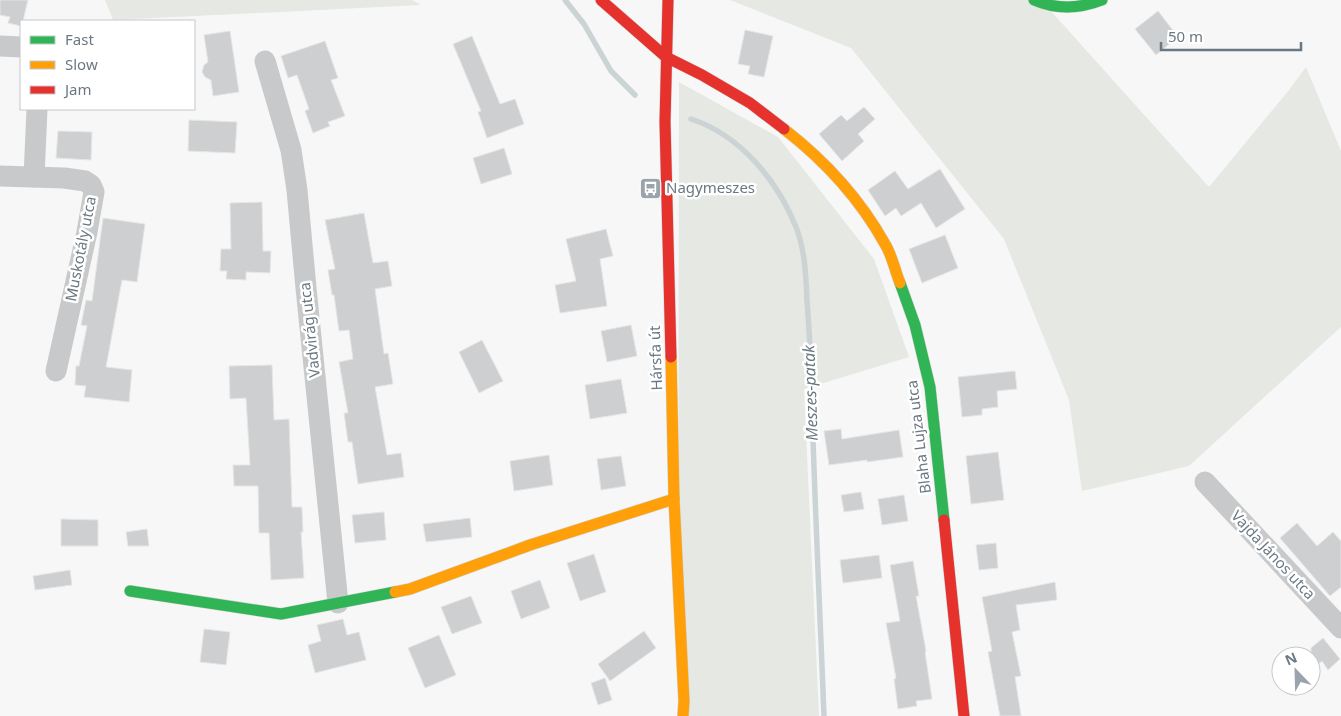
<svg xmlns="http://www.w3.org/2000/svg" width="1341" height="716" font-family="'Noto Sans',sans-serif">
  <style>
    .green { fill: #e6e8e4 }
    .lines { fill: none; stroke-linecap: round; stroke-linejoin: round }
    .stream { stroke: #ccd3d5; stroke-width: 5.5 }
    .building { fill: #cdcfd0; stroke: #e6e6e6 }
    .fast-casing { stroke: #d3d4d4; stroke-width: 12 }
    .slow-casing { stroke: #d3d4d4; stroke-width: 12 }
    .jam-casing { stroke: #d3d4d4; stroke-width: 12 }
    .street { stroke: #c8c9ca; stroke-width: 21 }
    .fast { stroke: #30b455; stroke-width: 11 }
    .slow { stroke: #ff9f0a; stroke-width: 11 }
    .jam { stroke: #e5322d; stroke-width: 11 }
    .labels { text-anchor: middle; stroke-width: 5; stroke-linejoin: round; paint-order: stroke }
    .poi-label { font-size: 15px; fill: #6a7883; stroke: #fff; text-anchor: start }
    .street-label { font-size: 15px; fill: #6a7883; stroke: #fff }
    .water-label { font-size: 16px; font-style: italic; fill: #66787f; stroke: #fff }
  </style>
  <rect width="100%" height="100%" fill="#f7f7f7"/>
  <g class="green">
    <path d="M105,0H412L421,5L113,20Z"/>
    <path d="M730,0H1041L1209,187L1289,90L1306,67L1341,151V327L1189,466L1082,491L1069,400L1004,239L851,48Z"/>
    <path d="M679,82L778,137L874,259L909,357L804,389L819,716H678Z"/>
  </g>
  <g class="lines">
    <g class="stream">
      <path d="M565,0L584,24L611,71L635,95"/>
      <path d="M691,119C740,135 777,180 796,227C805,250 806,276 807,301C810,336 811,371 812,407C815,510 820,613 824,716"/>
    </g>
  </g>
  <g class="building">
    <path d="M0,0H28L23,21H21V26L8,23L10,17L0,15Z"/>
    <path d="M1158,11L1178,37L1156,55L1135,29Z"/>
    <path d="M745,30L773,36L764,77L748,74L750,66L738,64Z"/>
    <path d="M230,31L239,92L213,96L211,80L205,77L202,72L204,65L208,62L204,35Z"/>
    <path d="M472,36L500,104L515,99L524,124L487,138L478,112L481,111L453,44Z"/>
    <path d="M325,41L338,78L331,80L345,116L328,122L330,126L313,133L305,111L309,109L297,75L288,78L281,56Z"/>
    <path d="M864,107L875,119L858,134L864,141L842,161L819,134L841,115L847,121Z"/>
    <path d="M189,120L237,122L235,153L188,151Z"/>
    <path d="M58,131L92,132L91,160L56,158Z"/>
    <path d="M504,148L512,174L481,184L473,158Z"/>
    <path d="M940,169L965,209L936,228L921,203L901,216L896,208L885,216L868,190L895,171L908,189Z"/>
    <path d="M262,202L263,251H271L270,273L246,272V280L226,279L227,271H220L221,249H231L230,203Z"/>
    <path d="M364,213L373,263L388,261L392,286L375,289L384,354L388,353L393,384L375,387L387,455L401,453L404,477L358,484L352,442H348L344,413H348L339,362L353,359L349,330L339,331L334,295H332L328,270L335,269L325,220Z"/>
    <path d="M103,218L145,224L137,282L122,280L106,367L132,370L129,402L84,397L86,386L75,385L76,366H79L87,326L81,325L86,300L92,301Z"/>
    <path d="M606,229L613,256L600,259L607,306L560,313L555,285L576,281L566,239Z"/>
    <path d="M945,235L958,268L922,283L909,249Z"/>
    <path d="M631,325L637,356L607,362L601,331Z"/>
    <path d="M482,340L503,381L479,393L459,352Z"/>
    <path d="M272,365L274,420L289,419L292,507H302L303,532H301L304,578L271,580L269,533H259L258,486H234L233,465H250L246,398L230,399L229,366Z"/>
    <path d="M1015,371L1017,389L997,391L998,407L982,409V415L962,417L958,377Z"/>
    <path d="M621,379L627,413L590,419L585,385Z"/>
    <path d="M841,429L842,439L899,430L903,457L867,462V460L829,465L824,431Z"/>
    <path d="M998,452L1004,500L971,504L966,456Z"/>
    <path d="M549,455L553,485L514,491L510,461Z"/>
    <path d="M621,456L626,486L601,490L597,459Z"/>
    <path d="M861,492L864,509L844,512L841,495Z"/>
    <path d="M904,495L908,521L882,525L878,499Z"/>
    <path d="M384,512L386,540L355,543L352,515Z"/>
    <path d="M470,518L472,537L426,542L423,524Z"/>
    <path d="M61,519L98,520V546H61Z"/>
    <path d="M1297,523L1317,546L1333,532L1341,541V587L1330,596L1280,538Z"/>
    <path d="M147,529L149,546H128L126,532Z"/>
    <path d="M996,543L998,568L979,570L976,545Z"/>
    <path d="M594,554L606,592L580,601L567,563Z"/>
    <path d="M879,555L882,578L843,583L840,560Z"/>
    <path d="M913,561L919,596H916L926,651L925,652L932,699L916,701L917,706L898,709L894,679L896,678L886,623L900,621L890,565Z"/>
    <path d="M70,570L72,585L35,590L33,576Z"/>
    <path d="M540,580L550,608L521,619L511,591Z"/>
    <path d="M1055,582L1057,600L1016,605L1020,630L1012,632L1021,676L1015,677L1021,716H1000L988,652L992,651L982,597Z"/>
    <path d="M471,596L482,623L452,634L441,607Z"/>
    <path d="M343,619L347,635L359,632L366,660L315,673L308,645L321,641L317,625Z"/>
    <path d="M204,629L230,632L226,665L200,662Z"/>
    <path d="M644,631L656,648L610,681L598,664Z"/>
    <path d="M439,635L456,675L425,688L408,648Z"/>
    <path d="M1323,638L1340,659L1328,670L1322,661L1311,670V648Z"/>
    <path d="M605,678L612,700L598,705L591,683Z"/>
  </g>
  <g class="lines">
    <defs>
      <g id="fast">
        <path d="M1034,0C1057,10 1079,9 1102,0"/>
        <path d="M900,283L915,325L930,387L944,520"/>
        <path d="M130,591L281,614L395,592"/>
      </g>
      <g id="slow">
        <path d="M784,129C824,160 860,199 885,244C892,255 895,271 900,283"/>
        <path d="M671,357L674,499L684,701L683,716"/>
        <path d="M395,592L410,589L530,545L674,499"/>
      </g>
      <g id="jam">
        <path d="M601,0L666,57L702,75L750,103L784,129"/>
        <path d="M668,0L665,122L671,357"/>
        <path d="M944,520L964,716"/>
      </g>
    </defs>
    <use href="#fast" class="fast-casing"/>
    <use href="#slow" class="slow-casing"/>
    <use href="#jam" class="jam-casing"/>
    <g class="street">
      <path d="M0,46L21,47"/>
      <path d="M265,61L291,150L297,190L306,288L338,603"/>
      <path d="M0,176L64,178L85,181L91,185L94,192L87,232L56,371"/>
      <path d="M34,177L37,109"/>
      <path d="M1205,482L1341,628"/>
    </g>
    <use href="#fast" class="fast"/>
    <use href="#slow" class="slow"/>
    <use href="#jam" class="jam"/>
  </g>
  <defs>
    <symbol id="bus-square" viewBox="-11 -11 22 22"><rect x="-9" y="-9" width="18" height="18" rx="4" fill="#9ba4ac" stroke="#fff"/><path d="M-5-6H5V4H4V6H2V4H-2V6H-4V4H-5ZM-3.5-4V0h7V-4ZM-3.5 1.2v1.5H-2V1.2ZM2 1.2v1.5H3.5V1.2Z" fill="#fff"/></symbol>
  </defs>
  <g fill-rule="evenodd">
    <use href="#bus-square" x="638" y="176" width="25" height="25"/>
  </g>
  <g class="labels">
    <g class="poi-label">
      <text x="666" y="193">Nagymeszes</text>
    </g>
    <g class="street-label">
      <text transform="translate(81 249) rotate(-79)" y="5">Muskotály utca</text>
      <text transform="translate(310 330) rotate(-96)" y="5">Vadvirág utca</text>
      <text transform="translate(656 358) rotate(-92)" y="5">Hársfa út</text>
      <text transform="translate(919 437) rotate(-97)" y="5">Blaha Lujza utca</text>
      <text transform="translate(1273 555) rotate(47)" y="5">Vajda János utca</text>
    </g>
    <g class="water-label">
      <text transform="translate(810 393) rotate(-92)" y="6">Meszes-patak</text>
    </g>
  </g>
  <rect x="20" y="20" width="175" height="90" fill="#ffffff" stroke="#c3c9cd"/>
  <rect x="30" y="36" width="25" height="8" fill="#30b455" stroke="#c3c9cd"/>
  <text x="65" y="45" font-size="15" fill="#6a7883">Fast</text>
  <rect x="30" y="61" width="25" height="8" fill="#ff9f0a" stroke="#c3c9cd"/>
  <text x="65" y="70" font-size="15" fill="#6a7883">Slow</text>
  <rect x="30" y="86" width="25" height="8" fill="#e5322d" stroke="#c3c9cd"/>
  <text x="65" y="95" font-size="15" fill="#6a7883">Jam</text>
  <g transform="translate(1296 671) rotate(337)"><circle r="24" fill="#ffffff" stroke="#c3c9cd"/>
  <path d="M0-4L9 19L0 12L-9 19Z" fill="#9ba4ac"/>
  <text y="-8" font-size="14" font-weight="bold" text-anchor="middle" fill="#6a7883">N</text>
  </g>
  <path d="M1161 42v8h140v-8" fill="none" stroke="#6a7883" stroke-width="2.5"/>
  <text x="1168" y="42" font-size="15" fill="#6a7883" stroke="#ffffff" stroke-width="4" paint-order="stroke">50 m</text>
</svg>
